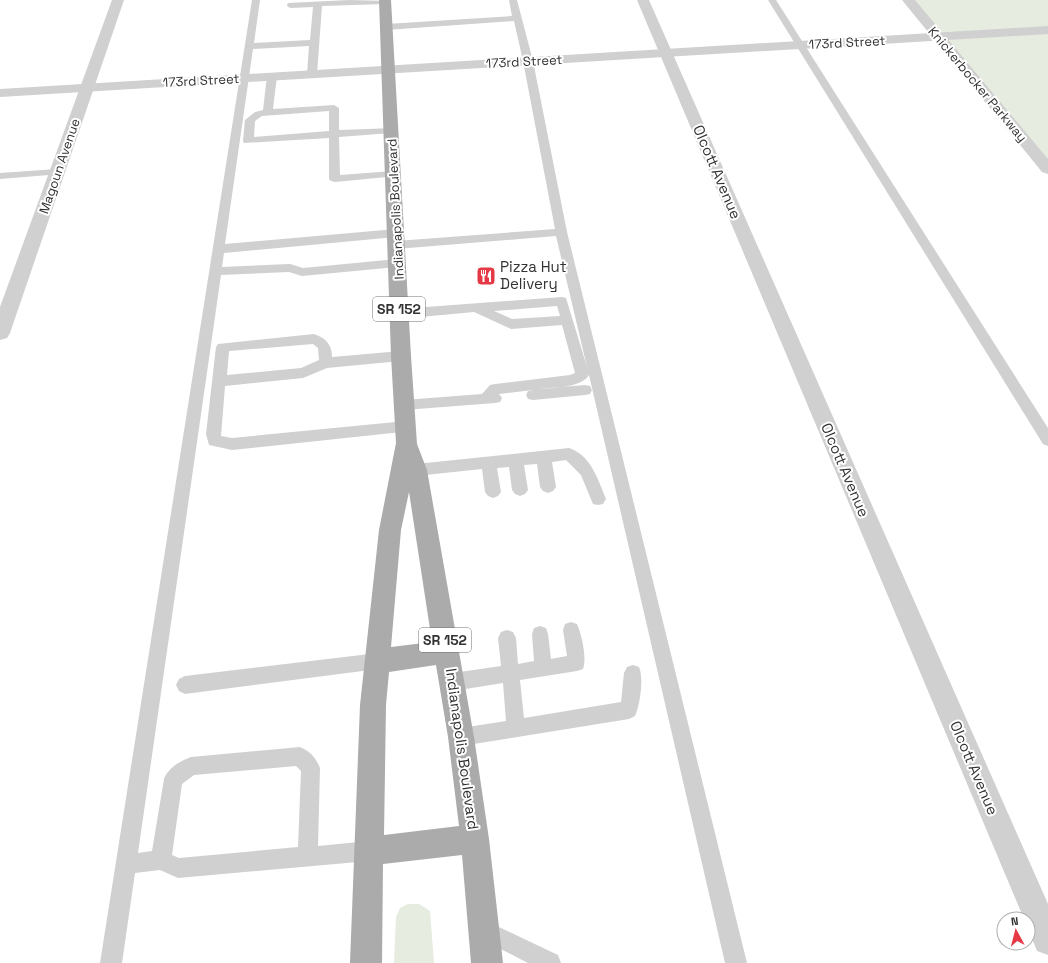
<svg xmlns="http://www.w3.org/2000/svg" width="1048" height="963" font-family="'Space Grotesk',sans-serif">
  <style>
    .green { fill: #e6ecdf }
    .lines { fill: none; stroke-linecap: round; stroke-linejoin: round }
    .service { fill: #d0d0d0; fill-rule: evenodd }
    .minor { fill: #d0d0d0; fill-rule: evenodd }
    .tertiary { fill: #d0d0d0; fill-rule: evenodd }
    .primary { fill: #ababab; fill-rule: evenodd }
    .labels { text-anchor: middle; stroke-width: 4; stroke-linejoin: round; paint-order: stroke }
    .far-street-label { font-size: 13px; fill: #333; stroke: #fff }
    .shield { fill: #fff; stroke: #707070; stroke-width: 1 }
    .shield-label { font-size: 14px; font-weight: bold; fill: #333 }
    .street-label { font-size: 15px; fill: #333; stroke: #fff }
    .poi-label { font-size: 15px; fill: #333; stroke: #fff; text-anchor: start }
  </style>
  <rect width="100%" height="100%" fill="#fff"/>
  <g class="green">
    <path d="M913,0H1048V161Z"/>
    <path d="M408,904H419L430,911L434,963H394L396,917L400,908Z"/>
  </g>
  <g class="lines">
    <g class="service">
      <path d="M252,0H260L254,43L310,40L313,7L291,8L288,7L287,5L288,3L349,0L389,1L385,4L322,6L317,74L315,76L312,77L307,74L309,46L253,49L225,244L396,229L400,230L402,233L400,236L396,237L224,253L222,267L290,264L303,268L397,259L401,260L403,263L401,266L397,267L302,276L289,272L221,275L138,853L152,851L164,779C168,768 180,761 191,757L300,747C310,751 316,758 320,768L318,846L369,841L376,844L379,851L376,858L369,861L178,878L160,870L135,873L122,963H100ZM296,766L301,771L298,847L179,858L172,855L182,784L194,775Z"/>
      <path d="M509,0H517L533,61L567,232L747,963H725L589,375C582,388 550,388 537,389L585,385L590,386L592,390L590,394L585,395L533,400L528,399L526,395L528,391L533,390L499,394L502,398L500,402L495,403L404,410L399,409L397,405L399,401L404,400L482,394L490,385L495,384L570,375L575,373L562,325L511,329L474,312L399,319L394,317L393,314L394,311L399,309L562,297L566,298L587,367L556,236L396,249L392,248L390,245L392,242L396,241L555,229L523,61L514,21L386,30L381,27L386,24L512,16ZM557,306L560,316L512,319L494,311Z"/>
      <path d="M768,0H776L1048,428V446L1043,444Z"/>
      <path d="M272,73L277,76L273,109L334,105L339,108V130L395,128L396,130L395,132L391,133L339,137L340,175L393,171L398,174L397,176L335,182L331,181L329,179V138L244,143L243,141L245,120L255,112L263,110L267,76ZM329,111V131L254,137L255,121L262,116Z"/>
      <path d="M57,169L61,170L62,172L61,174L0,179V173Z"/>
      <path d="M314,334C326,338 332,345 332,357L401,351L406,353L408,356L406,359L401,361L327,368L303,378L225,386L221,436L232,438L406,421L411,423L413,427L411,431L232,450L209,445L206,434L216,347L218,344ZM313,344L318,348L319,360L301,368L227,375L229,351Z"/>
      <path d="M569,448C591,455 598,480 606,499L603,504L598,505L593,504L581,475L566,460L552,462L556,487L553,491L548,493L543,491L540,487L537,464L524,465L528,490L525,494L520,496L515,494L512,490L509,467L497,468L501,492L498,496L493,498L488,496L485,492L482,469L416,476L411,474L409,470L411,466L416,464Z"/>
      <path d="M571,622L577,624C582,635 587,659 583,669L577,671L520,680L524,718L621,702L624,673L627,667L633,665L639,667C644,678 640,705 635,716L629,719L461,746L455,743L452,737L455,731L461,728L506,721L503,683L453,691L447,688L444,682L447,676L453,673L501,666L498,638L501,632L507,630L513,632L516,638L518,664L534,661L532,634L534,628L540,626L546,628L548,634L551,659L567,656L563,630L565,624Z"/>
      <path d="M378,653L384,655L387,661L384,667L378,669L185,694L179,691L176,685L179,679L185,676Z"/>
      <path d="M484,920L558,955L561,963H528L477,937L474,930L477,923Z"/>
    </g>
    <g class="minor">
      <path d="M112,0H124L10,333L7,338L0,340V307Z"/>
      <path d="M637,0H649L1048,904V955L1037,951L1028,929V919H1024Z"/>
      <path d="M902,0H915L1048,159V174L1042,172Z"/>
    </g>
    <path class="tertiary" d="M1048,26V34L0,97V89Z"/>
    <path class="primary" d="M379,0H391L411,356L417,444L427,470L474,737L489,839L503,963H471L462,855L383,864L382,963H350L360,705L379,530L396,443L391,356ZM409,492L432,642L391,647L401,530ZM436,665L448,737L459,826L384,835L386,705L389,672Z"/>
  </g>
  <defs>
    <symbol id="restaurant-square" viewBox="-11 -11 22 22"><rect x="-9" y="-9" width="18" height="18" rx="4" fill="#e63946" stroke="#fff"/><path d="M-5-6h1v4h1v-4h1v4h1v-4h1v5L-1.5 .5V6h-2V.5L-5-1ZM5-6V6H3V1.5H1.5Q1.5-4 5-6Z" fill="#fff"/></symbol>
  </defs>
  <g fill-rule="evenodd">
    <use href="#restaurant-square" x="475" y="265" width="22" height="22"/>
  </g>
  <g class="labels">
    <g class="far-street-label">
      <text transform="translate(847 42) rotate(-3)" y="5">173rd Street</text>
      <text transform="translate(524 61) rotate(-3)" y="5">173rd Street</text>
      <text transform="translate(201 80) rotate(-3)" y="5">173rd Street</text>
      <text transform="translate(978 84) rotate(50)" y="5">Knickerbocker Parkway</text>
      <text transform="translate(59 166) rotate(-71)" y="5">Magoun Avenue</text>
      <text transform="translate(395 209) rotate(-93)" y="5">Indianapolis Boulevard</text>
    </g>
    <g class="shield">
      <rect x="373" y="297" width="52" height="24" rx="3"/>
      <rect x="419" y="628" width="52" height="24" rx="3"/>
    </g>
    <g class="shield-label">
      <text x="399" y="314">SR 152</text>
      <text x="445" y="645">SR 152</text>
    </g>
    <g class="street-label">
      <text transform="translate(717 172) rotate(67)" y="5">Olcott Avenue</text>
      <text transform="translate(845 470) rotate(67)" y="5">Olcott Avenue</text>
      <text transform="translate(462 749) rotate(82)" y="5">Indianapolis Boulevard</text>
      <text transform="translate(974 768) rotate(67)" y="5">Olcott Avenue</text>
    </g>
    <g class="poi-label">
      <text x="500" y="272">Pizza Hut<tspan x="500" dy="17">Delivery</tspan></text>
    </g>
  </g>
  <g transform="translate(1016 931) rotate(353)"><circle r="19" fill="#ffffff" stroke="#adadad"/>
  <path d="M0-3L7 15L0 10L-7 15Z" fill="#e63946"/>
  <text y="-6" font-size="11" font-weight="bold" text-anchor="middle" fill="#333333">N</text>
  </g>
</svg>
